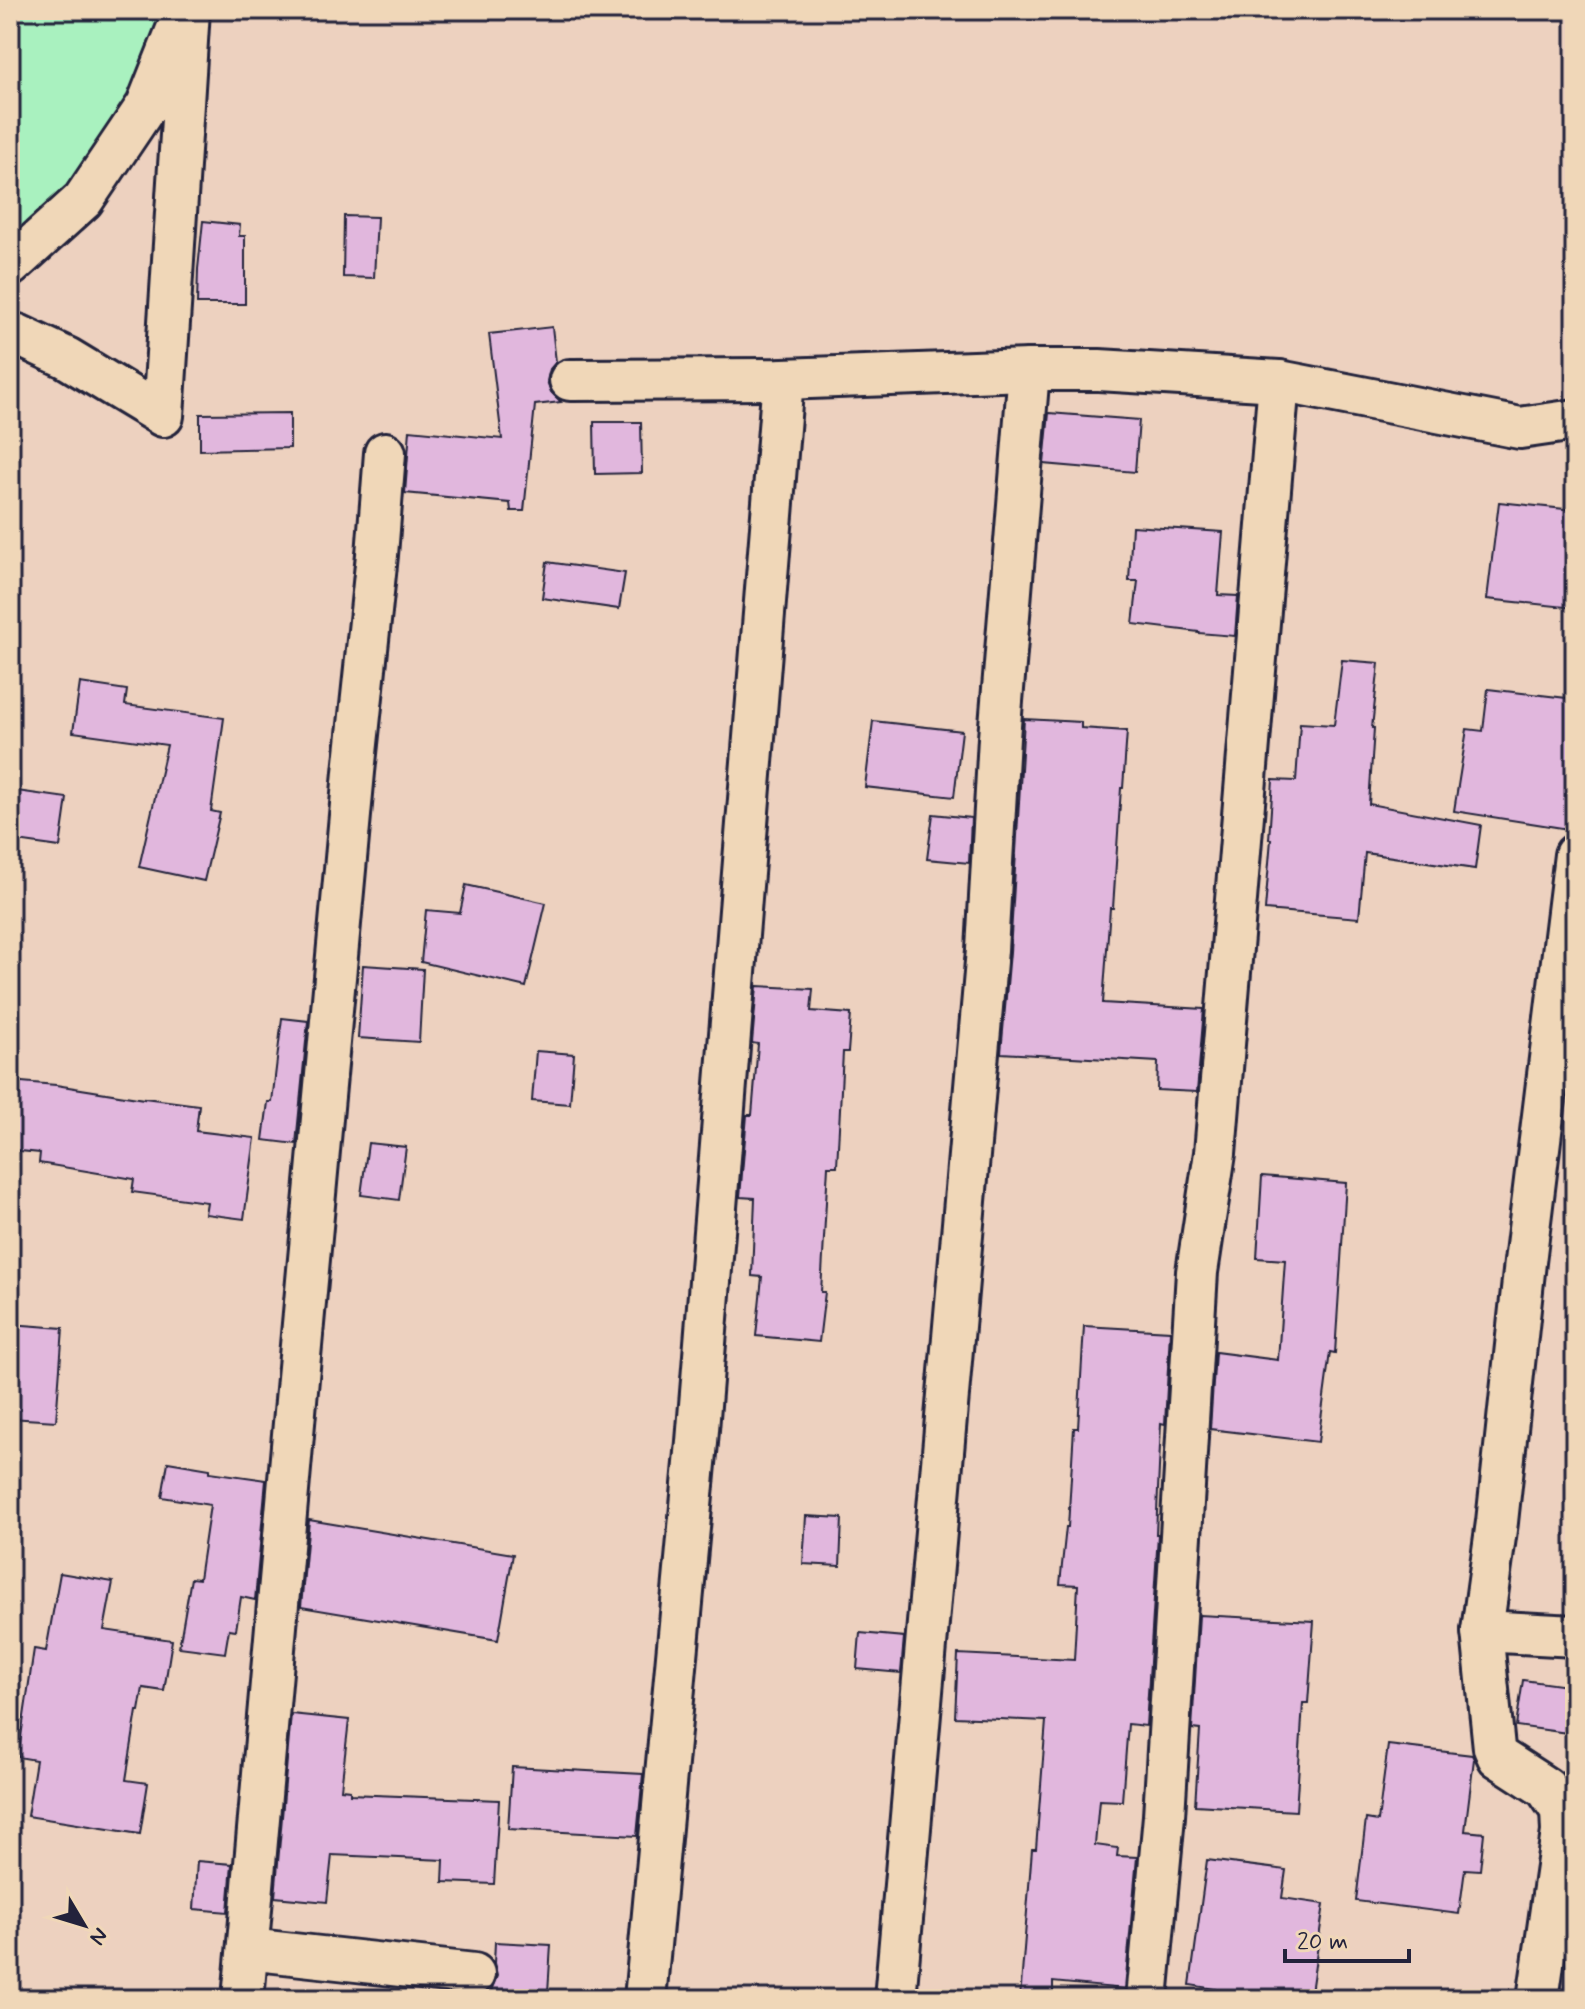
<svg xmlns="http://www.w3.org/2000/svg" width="1585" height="2009" font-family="Mynerve,sans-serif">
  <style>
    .green { fill: #a9f1bf; stroke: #668a7d; stroke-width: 2 }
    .building { fill: #e1b7dd; stroke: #22223b; stroke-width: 2 }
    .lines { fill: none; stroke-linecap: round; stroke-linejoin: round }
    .minor-casing { stroke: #22223b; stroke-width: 46 }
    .minor { stroke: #f0d7b8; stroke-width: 40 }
  </style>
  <rect width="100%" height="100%" fill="#edd1bf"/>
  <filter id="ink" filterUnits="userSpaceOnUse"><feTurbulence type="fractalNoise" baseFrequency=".0125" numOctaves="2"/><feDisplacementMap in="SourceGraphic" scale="16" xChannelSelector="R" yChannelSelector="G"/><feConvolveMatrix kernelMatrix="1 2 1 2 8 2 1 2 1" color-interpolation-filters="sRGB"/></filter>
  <g filter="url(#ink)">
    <path class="green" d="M10,10H170L123,109L71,190L10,251Z"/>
    <g class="building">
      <path d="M344,216L377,217L374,278L343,277Z"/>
      <path d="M203,221L240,225L239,236H245V304H197L198,269Z"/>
      <path d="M552,327L556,362L550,369L547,381L551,392L561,402L535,405L524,511H511L510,503L405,493L410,430L502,439L489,334Z"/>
      <path d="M290,413V448L200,450V414Z"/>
      <path d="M1049,413L1139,420L1135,472L1044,464Z"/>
      <path d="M594,422H641L642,473L595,474Z"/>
      <path d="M1499,502L1574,510L1566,574L1575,575V608L1487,599Z"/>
      <path d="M1132,526L1223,532L1218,595L1238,596L1235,636L1198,633L1199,632L1133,624L1138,581H1129Z"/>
      <path d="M547,562L625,573L619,609L542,598Z"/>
      <path d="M1342,660L1379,663L1372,728H1374L1369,804L1481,825L1475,869L1365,853L1359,918L1265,910L1271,839H1269L1273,780L1296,781L1300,723L1334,725Z"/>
      <path d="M80,683L127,690L125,705L224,718L211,811L220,813L204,881L139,867L167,745L73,732Z"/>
      <path d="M1488,689L1575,699V830L1454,811L1467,729L1483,731Z"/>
      <path d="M1024,719L1081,722V728L1127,731L1123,788H1121L1113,908H1110L1103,1003L1204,1009L1197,1092L1157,1090L1158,1062L1001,1053L1010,952Z"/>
      <path d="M873,721L962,731L954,797L865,787Z"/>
      <path d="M10,790L67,798L60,847L10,840Z"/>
      <path d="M933,814L971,818L969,863L927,859Z"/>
      <path d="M466,885L546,903L526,987L421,962L426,910L460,913Z"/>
      <path d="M363,965L423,969L419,1042L358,1038Z"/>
      <path d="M757,986L813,989L811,1011L851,1014L848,1052H843L837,1166H828L821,1292H825L819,1342L756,1336L762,1277L752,1276L755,1198L740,1197L747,1115H752L758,1044L752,1043Z"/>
      <path d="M282,1018L308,1021L296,1144L263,1140L268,1102H272Z"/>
      <path d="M536,1051L574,1054L570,1104L532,1101Z"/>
      <path d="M10,1081L56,1085L144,1099V1098L199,1105L196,1131L255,1138L244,1219L205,1214L207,1202L132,1192L134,1179L39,1163L40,1153L10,1150Z"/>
      <path d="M368,1143L406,1147L399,1200L361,1195Z"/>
      <path d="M1262,1176L1346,1183L1335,1353L1330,1352L1318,1442L1210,1429L1215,1352L1278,1360L1285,1260L1257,1258Z"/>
      <path d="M10,1324L63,1328L56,1421L10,1418Z"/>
      <path d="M1084,1326L1170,1331L1165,1424L1161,1423L1156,1534H1158L1146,1726L1128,1724L1122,1801L1099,1800L1095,1845L1118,1848L1117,1856L1137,1857L1125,1989L1053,1982V1999H1020L1032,1849H1036L1046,1721L955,1717L958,1654L1074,1660L1078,1585L1060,1584L1066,1527H1068L1074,1428H1078Z"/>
      <path d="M168,1462L210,1469V1472L266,1480L255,1600L241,1597L236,1630L229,1629L225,1653L179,1647L191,1578L199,1579L210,1505L162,1497Z"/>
      <path d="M806,1516L842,1518L840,1566L803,1564Z"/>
      <path d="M309,1520L513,1554L498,1640L301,1607Z"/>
      <path d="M60,1573L113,1582L104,1630L172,1640L164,1691L143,1688L139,1711H137L126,1780L148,1783L140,1834L27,1816L36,1760L18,1757L34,1649L46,1651Z"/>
      <path d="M1199,1615L1314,1621L1308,1703H1303L1296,1811L1195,1805L1200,1730L1192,1729Z"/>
      <path d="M860,1633L904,1637L901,1673L857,1669Z"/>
      <path d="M1523,1680L1575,1687V1734L1516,1726Z"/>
      <path d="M291,1714L349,1720L341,1789L350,1790V1794L499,1800L494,1884L443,1882L444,1860L332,1855L327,1902L275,1897Z"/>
      <path d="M1388,1745L1472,1755L1474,1759L1465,1831L1484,1833L1480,1870L1465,1869L1459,1914L1356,1901L1366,1819L1378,1821Z"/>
      <path d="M512,1767L643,1774L637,1836L508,1829Z"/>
      <path d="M1207,1860L1286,1870L1282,1898L1324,1904L1310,1999H1214L1215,1989L1190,1985Z"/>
      <path d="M197,1861L232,1864L228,1912L194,1909Z"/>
      <path d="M495,1942L551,1945L548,1992L536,1991L535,1999H491L492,1988L497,1976L494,1963Z"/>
    </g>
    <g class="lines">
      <defs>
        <g id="minor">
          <path d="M10,266L83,200L147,105L176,32"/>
          <path d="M10,333L18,335L67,358L163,416L189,10"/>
          <path d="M570,380L783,379L1029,370H1099L1279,381L1520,428L1575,420"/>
          <path d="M1482,1631L1575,1636"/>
          <path d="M248,1949L474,1974"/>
          <path d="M243,1999L298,1378L354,772L377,555L385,453"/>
          <path d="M645,1999L697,1442L783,379"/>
          <path d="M895,1999L987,950L999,738L1029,370"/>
          <path d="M1147,1999L1164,1816L1197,1272L1215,1153L1279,381"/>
          <path d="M1538,1999L1562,1832L1561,1810L1546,1788L1498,1757L1494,1748L1482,1631L1497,1522L1525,1262L1575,855"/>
        </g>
      </defs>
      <use href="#minor" class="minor-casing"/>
      <use href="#minor" class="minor"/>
    </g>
  </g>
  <rect width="1585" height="2009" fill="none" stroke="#f0d7b8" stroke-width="40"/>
  <rect x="20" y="20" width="1545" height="1969" fill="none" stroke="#22223b" stroke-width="3" filter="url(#ink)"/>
  <g transform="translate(84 1925) rotate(128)" stroke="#f0d7b8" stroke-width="6" paint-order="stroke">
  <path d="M0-6L14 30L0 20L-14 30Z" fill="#22223b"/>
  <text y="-12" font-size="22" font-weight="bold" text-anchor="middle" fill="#22223b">N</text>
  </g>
  <path d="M1285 1949v12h124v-12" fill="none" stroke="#22223b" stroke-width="4"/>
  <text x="1297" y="1949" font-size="24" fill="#22223b" stroke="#f0d7b8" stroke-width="6" paint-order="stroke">20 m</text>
</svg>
